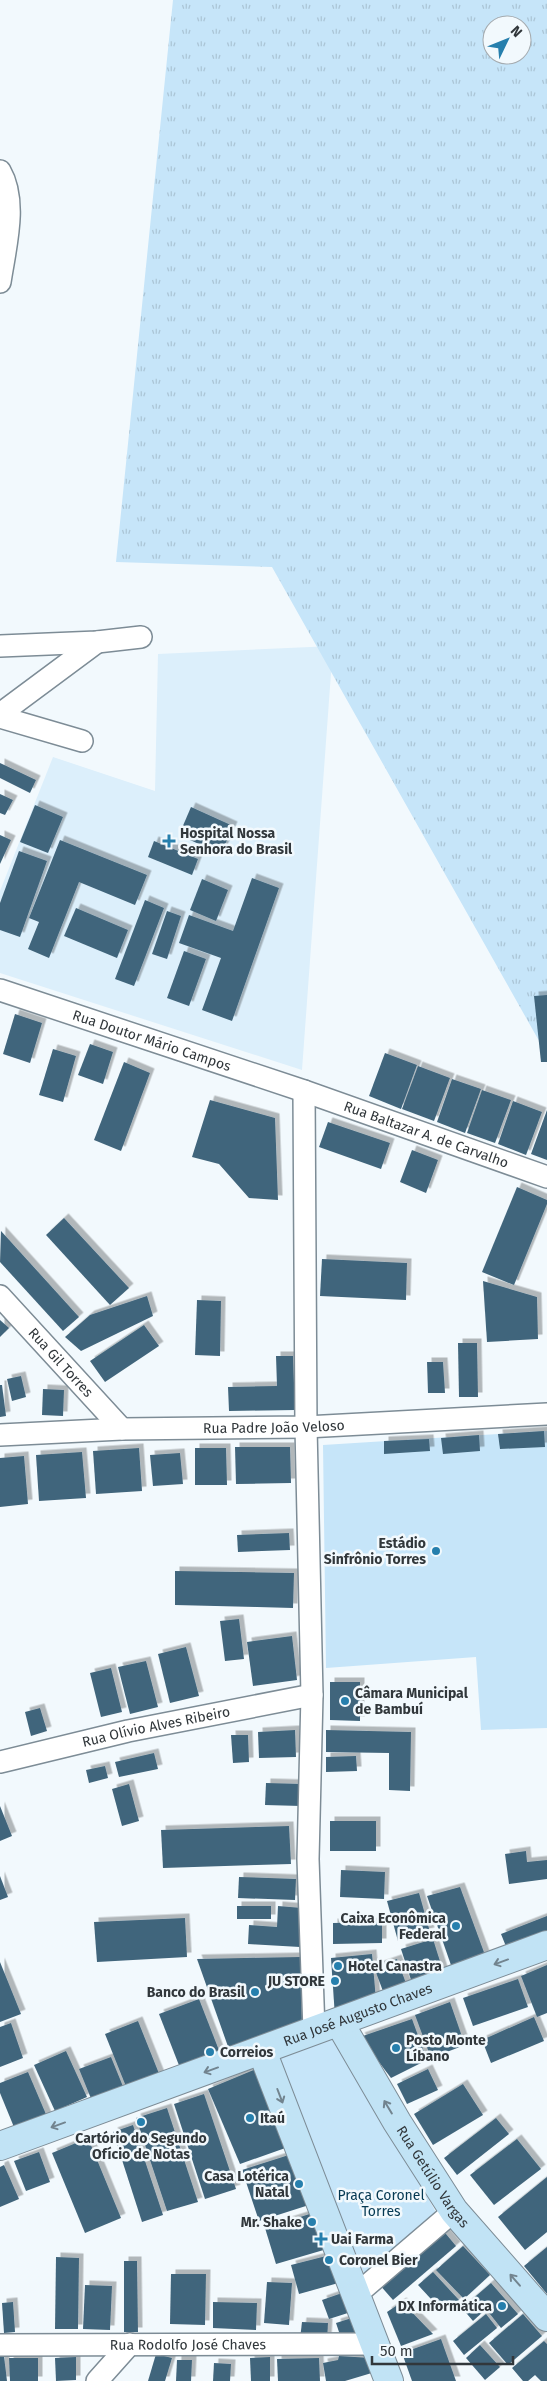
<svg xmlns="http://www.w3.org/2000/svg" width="547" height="2381" font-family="'Fira Sans',sans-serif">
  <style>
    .built { fill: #dceffb }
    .grass { fill: url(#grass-tufts); fill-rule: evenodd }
    .park { fill: #c6e5f9 }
    .building { fill: #41657b; filter: url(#shadow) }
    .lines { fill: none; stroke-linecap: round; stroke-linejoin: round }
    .street-casing { stroke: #7d8c96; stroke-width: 24 }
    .secondary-casing { stroke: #7d8c96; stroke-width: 30 }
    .street { stroke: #fff; stroke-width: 21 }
    .secondary { stroke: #c1e3f5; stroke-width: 28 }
    .oneway { stroke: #72848f }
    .poi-dot { fill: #267fad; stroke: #f2f9fd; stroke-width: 2 }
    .labels { text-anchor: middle; stroke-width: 5; stroke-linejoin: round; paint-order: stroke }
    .poi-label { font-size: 14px; font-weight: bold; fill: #31373b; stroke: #f2f9fd; text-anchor: start }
    .street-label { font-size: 14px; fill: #31373b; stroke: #f2f9fd }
    .park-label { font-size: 14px; fill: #043852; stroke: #f2f9fd }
  </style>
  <defs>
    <pattern id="grass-tufts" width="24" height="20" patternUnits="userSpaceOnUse" patternTransform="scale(1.25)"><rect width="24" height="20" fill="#c6e5f9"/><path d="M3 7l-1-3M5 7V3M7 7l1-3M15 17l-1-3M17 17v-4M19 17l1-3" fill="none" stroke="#abc5d6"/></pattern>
    <filter id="shadow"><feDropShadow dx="4.5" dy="-4.5" stdDeviation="0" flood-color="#0004"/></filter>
  </defs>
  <rect width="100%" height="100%" fill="#f2f9fd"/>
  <path class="built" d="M333,646L302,1070L0,973V891L53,757L155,791L158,654Z"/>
  <path class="grass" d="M173,0H547V1055L272,567L116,562ZM492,25H522V55H492Z"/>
  <g class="park">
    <path d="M547,1431V1728L481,1730L476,1657L326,1668L323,1445Z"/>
    <path d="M334,2031L437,2214L365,2276L274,2056Z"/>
  </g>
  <g class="building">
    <path d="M0,763L36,780L30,793L0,778Z"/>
    <path d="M0,794L13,800L5,815L0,813Z"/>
    <path d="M35,805L63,817L48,853L20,842Z"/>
    <path d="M191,807L233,826L221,854L179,835Z"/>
    <path d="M0,835L11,840L0,864Z"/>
    <path d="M60,840L147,875L135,905L79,882L49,958L28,949L39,922L29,918Z"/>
    <path d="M154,841L198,859L192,875L148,857Z"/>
    <path d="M19,851L47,861L20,937L0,930V903Z"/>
    <path d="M252,878L279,888L232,1021L202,1010L221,958L179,943L189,915L233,931Z"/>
    <path d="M202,879L228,890L216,921L190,910Z"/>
    <path d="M145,900L164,908L134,986L115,979Z"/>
    <path d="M76,908L128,930L117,958L64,936Z"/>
    <path d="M167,911L181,916L167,959L152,954Z"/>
    <path d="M184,951L206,959L189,1006L167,998Z"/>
    <path d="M547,995V1062H541L534,996Z"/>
    <path d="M15,1014L42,1023L30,1063L3,1054Z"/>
    <path d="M90,1044L113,1052L103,1084L78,1075Z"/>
    <path d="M53,1049L76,1056L63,1102L39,1095Z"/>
    <path d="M385,1053L417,1065L401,1109L369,1096Z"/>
    <path d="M124,1062L150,1073L121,1151L94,1140Z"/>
    <path d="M418,1066L450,1078L434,1121L402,1109Z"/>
    <path d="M452,1079L481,1089L465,1133L437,1122Z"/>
    <path d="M482,1090L511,1100L495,1143L467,1133Z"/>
    <path d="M210,1100L275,1118L278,1200L249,1198L219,1164L192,1157Z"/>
    <path d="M513,1101L542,1112L526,1155L498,1144Z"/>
    <path d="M547,1110V1160L531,1154Z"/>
    <path d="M328,1122L390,1143L381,1169L319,1147Z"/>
    <path d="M412,1150L438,1160L426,1193L400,1182Z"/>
    <path d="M517,1187L547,1200V1204L514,1285L482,1272Z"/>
    <path d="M64,1218L129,1288L110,1305L46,1235Z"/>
    <path d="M1,1231L79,1317L63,1331L0,1262Z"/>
    <path d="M322,1259L407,1263L406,1300L320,1296Z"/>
    <path d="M483,1281L537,1297L538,1339L487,1342Z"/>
    <path d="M147,1296L153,1316L81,1351L65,1337L90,1315Z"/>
    <path d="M197,1300L221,1301L220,1356L195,1355Z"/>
    <path d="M0,1320L9,1328L0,1337Z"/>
    <path d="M144,1325L159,1346L105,1382L90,1361Z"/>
    <path d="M458,1343H477L478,1397H459Z"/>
    <path d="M276,1356H293L295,1410L229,1411L228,1387L277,1386Z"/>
    <path d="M427,1362H443L445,1393H428Z"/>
    <path d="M21,1376L26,1397L12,1401L7,1379Z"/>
    <path d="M0,1385H2L6,1416L0,1417Z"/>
    <path d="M43,1389L64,1390L63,1416L42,1415Z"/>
    <path d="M544,1431L545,1447L500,1449L498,1434Z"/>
    <path d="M479,1435L480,1451L443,1454L441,1438Z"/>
    <path d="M429,1439L430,1451L384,1454V1441Z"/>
    <path d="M235,1447H290L291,1483L236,1484Z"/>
    <path d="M139,1448L142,1491L96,1494L93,1451Z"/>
    <path d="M195,1448H226L227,1485H195Z"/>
    <path d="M82,1452L86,1498L39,1501L36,1455Z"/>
    <path d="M180,1453L183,1484L153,1486L150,1455Z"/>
    <path d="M24,1456L28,1504L0,1507V1458Z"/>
    <path d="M289,1533L290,1550L238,1552L237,1535Z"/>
    <path d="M175,1571L294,1573L293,1608L175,1605Z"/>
    <path d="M239,1619L244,1659L225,1661L220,1621Z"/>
    <path d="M292,1636L297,1680L253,1686L247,1642Z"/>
    <path d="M186,1647L199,1696L170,1703L158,1654Z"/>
    <path d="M146,1661L158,1707L130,1714L118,1667Z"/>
    <path d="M111,1668L122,1712L101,1717L90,1673Z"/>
    <path d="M330,1682H360V1721L330,1720Z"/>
    <path d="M40,1708L47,1731L31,1736L25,1712Z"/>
    <path d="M295,1730L296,1757L259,1758L258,1732Z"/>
    <path d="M326,1730L411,1732L410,1791L389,1790V1753L326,1752Z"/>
    <path d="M231,1735H248L249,1762L233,1763Z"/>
    <path d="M154,1753L158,1769L119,1777L115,1762Z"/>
    <path d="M356,1756L357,1771L326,1772V1757Z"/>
    <path d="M105,1766L108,1778L89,1783L86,1770Z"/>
    <path d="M266,1783L302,1784L301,1806L265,1805Z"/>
    <path d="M129,1784L139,1821L122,1826L112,1789Z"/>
    <path d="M0,1806L12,1836L0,1841Z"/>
    <rect x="330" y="1821" width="46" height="30"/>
    <path d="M289,1826L291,1864L163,1868L161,1830Z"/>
    <path d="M526,1851L527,1862L547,1860V1879L509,1884L505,1854Z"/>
    <path d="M341,1870L385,1872L384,1899L340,1897Z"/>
    <path d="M0,1876L8,1897L0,1900Z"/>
    <path d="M239,1877L296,1879L295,1900L238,1898Z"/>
    <path d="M460,1887L485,1955L452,1968L427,1896Z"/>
    <path d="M419,1893L430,1932L398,1941L387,1901Z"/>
    <rect x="237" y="1906" width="34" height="13"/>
    <path d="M278,1906L302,1908L300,1947L248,1944L249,1925L277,1927Z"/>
    <path d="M547,1916V1933L507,1949L501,1934Z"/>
    <path d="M185,1918L187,1957L97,1962L94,1922Z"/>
    <path d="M382,1922V1943L333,1944V1923Z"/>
    <path d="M433,1939L444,1974L412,1983L401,1949Z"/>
    <path d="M372,1954L376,2000L335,2017L331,1958Z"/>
    <path d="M300,1957L302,2024L231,2055L197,1959Z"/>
    <path d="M397,1959L407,1986L384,1994L374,1967Z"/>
    <path d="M0,1962L21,2014L0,2022Z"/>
    <path d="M547,1965V2013L537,2017L521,1976Z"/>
    <path d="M518,1979L528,2007L473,2026L463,1998Z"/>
    <path d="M199,1999L222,2058L182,2073L159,2014Z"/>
    <path d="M450,2002L465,2045L431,2058L415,2015Z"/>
    <path d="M534,2017L544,2041L491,2063L482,2040Z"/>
    <path d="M412,2019L427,2060L391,2078L360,2037Z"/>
    <path d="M138,2021L160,2076L127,2089L105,2034Z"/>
    <path d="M11,2023L23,2058L0,2067V2027Z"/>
    <path d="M66,2051L87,2097L55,2111L34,2065Z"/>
    <path d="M111,2057L124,2089L92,2101L79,2069Z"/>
    <path d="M261,2067L291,2146L240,2164L208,2089Z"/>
    <path d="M428,2069L438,2090L407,2104L397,2084Z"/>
    <path d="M28,2072L48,2119L16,2132L0,2093V2083Z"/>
    <path d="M463,2084L483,2115L433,2145L414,2114Z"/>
    <path d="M204,2094L236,2189L205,2199L174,2104Z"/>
    <path d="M167,2108L198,2202L167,2211L136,2118Z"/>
    <path d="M496,2118L509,2134L457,2175L444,2158Z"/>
    <path d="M133,2125L163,2215L142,2222L113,2132Z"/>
    <path d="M88,2138L121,2218L85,2233L52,2153Z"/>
    <path d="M517,2139L541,2169L494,2205L470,2175Z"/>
    <path d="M39,2152L50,2182L26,2191L14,2161Z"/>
    <path d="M292,2154L309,2205L259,2221L242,2170Z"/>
    <path d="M4,2165L19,2199L0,2207V2167Z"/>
    <path d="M547,2177V2232L525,2250L498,2217Z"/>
    <path d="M316,2212L327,2249L276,2264L265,2228Z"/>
    <path d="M441,2228L456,2246L393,2300L378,2283Z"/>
    <path d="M463,2246L490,2275L464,2299L436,2270Z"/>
    <path d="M547,2247V2294L524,2266Z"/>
    <path d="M334,2254L342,2282L299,2294L291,2265Z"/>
    <path d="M56,2257L79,2258L78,2329H55Z"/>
    <path d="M124,2261H137L138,2332H124Z"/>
    <path d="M433,2272L459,2300L444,2313L418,2285Z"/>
    <path d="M171,2274H206L205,2325L170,2324Z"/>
    <path d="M267,2282L292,2283L289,2325L264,2323Z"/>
    <path d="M491,2283L518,2314L501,2328L486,2309L473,2321L462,2308Z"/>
    <path d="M85,2285L112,2286L110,2330L83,2329Z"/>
    <path d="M345,2292L351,2312L329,2319L322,2300Z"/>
    <path d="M13,2302L15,2332L4,2333L2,2303Z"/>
    <path d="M213,2302L257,2303L256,2330L213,2328Z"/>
    <path d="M402,2302L433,2334L401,2346L387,2312Z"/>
    <path d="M486,2314L497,2328L464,2355L453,2341Z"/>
    <path d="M523,2314L542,2336L508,2365L489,2343Z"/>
    <path d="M355,2317L361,2334L342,2341L336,2323Z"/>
    <path d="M302,2322L328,2323L327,2341L300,2339Z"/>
    <path d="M441,2339L456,2381H412L402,2353Z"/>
    <path d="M544,2341L547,2344V2381H541L535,2375L528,2381H523L512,2368Z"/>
    <path d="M480,2345L500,2367L485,2380L466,2358Z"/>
    <path d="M156,2354L172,2358L165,2381H148Z"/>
    <path d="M0,2356H4L7,2381H0Z"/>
    <path d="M339,2356L371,2358L375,2372L345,2381H326L323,2363L338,2360Z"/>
    <path d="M76,2357V2380L56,2381L55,2358Z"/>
    <path d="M270,2357V2381H251L250,2358Z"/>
    <path d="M9,2358H38V2381H10Z"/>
    <path d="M319,2358L320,2381H278L277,2359Z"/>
    <path d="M177,2360H192L191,2381H176Z"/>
    <path d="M214,2363L231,2364L230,2381H213Z"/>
  </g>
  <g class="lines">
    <defs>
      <g id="street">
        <path d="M0,171C18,202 5,248 0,282"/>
        <path d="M0,646L97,642L141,637"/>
        <path d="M0,714L97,642"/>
        <path d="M0,717L82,741"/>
        <path id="s1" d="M0,990L304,1091L547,1177"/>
        <path d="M304,1091L306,1427L312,1695L308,1859L314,2031"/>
        <path id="s2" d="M0,1296L122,1429"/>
        <path id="s3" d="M0,1435L122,1429L306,1427L547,1414"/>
        <path id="s4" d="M0,1762L128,1731L312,1695"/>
        <path d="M357,2294L454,2211"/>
        <path id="s5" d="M0,2345L376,2344"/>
        <path d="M97,2381L130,2344"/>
      </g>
      <g id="secondary">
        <path id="s6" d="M339,2022L397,2122L454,2211L547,2317"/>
        <path d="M262,2051L389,2381"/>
        <path id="s7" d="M0,2146L547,1945"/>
      </g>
    </defs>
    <use href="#street" class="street-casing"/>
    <use href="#secondary" class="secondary-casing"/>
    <use href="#street" class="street"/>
    <use href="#secondary" class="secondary"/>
  </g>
  <defs><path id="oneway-shaft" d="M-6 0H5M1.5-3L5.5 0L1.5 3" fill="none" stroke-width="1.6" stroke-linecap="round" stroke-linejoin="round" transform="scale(1.25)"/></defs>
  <g class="oneway">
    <use href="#oneway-shaft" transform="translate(501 1962) rotate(160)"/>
    <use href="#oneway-shaft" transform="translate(211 2070) rotate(160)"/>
    <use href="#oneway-shaft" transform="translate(280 2096) rotate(69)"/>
    <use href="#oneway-shaft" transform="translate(388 2107) rotate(-121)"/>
    <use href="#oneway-shaft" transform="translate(58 2125) rotate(160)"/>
    <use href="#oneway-shaft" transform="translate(515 2280) rotate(-131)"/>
  </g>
  <g class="poi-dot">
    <path d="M166.5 833.5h5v5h5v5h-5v5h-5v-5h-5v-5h5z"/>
    <circle cx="436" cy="1551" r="5"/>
    <circle cx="345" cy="1701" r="5"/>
    <circle cx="456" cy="1926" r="5"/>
    <circle cx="338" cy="1966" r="5"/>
    <circle cx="335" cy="1981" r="5"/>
    <circle cx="255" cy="1992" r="5"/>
    <circle cx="396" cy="2048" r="5"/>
    <circle cx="210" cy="2052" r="5"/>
    <circle cx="250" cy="2118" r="5"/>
    <circle cx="141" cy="2122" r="5"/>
    <circle cx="299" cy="2184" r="5"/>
    <circle cx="312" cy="2222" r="5"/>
    <path d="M318.5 2231.5h5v5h5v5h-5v5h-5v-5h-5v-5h5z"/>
    <circle cx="329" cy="2260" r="5"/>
    <circle cx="502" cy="2306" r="5"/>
  </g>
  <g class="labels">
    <g class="poi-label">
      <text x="180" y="838">Hospital Nossa<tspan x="180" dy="16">Senhora do Brasil</tspan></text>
      <text x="426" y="1548" text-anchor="end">Estádio<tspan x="426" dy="16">Sinfrônio Torres</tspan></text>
      <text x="355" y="1698">Câmara Municipal<tspan x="355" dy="16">de Bambuí</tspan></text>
      <text x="446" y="1923" text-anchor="end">Caixa Econômica<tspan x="446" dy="16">Federal</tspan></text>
      <text x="348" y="1971">Hotel Canastra</text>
      <text x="325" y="1986" text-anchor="end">JU STORE</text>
      <text x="245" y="1997" text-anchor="end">Banco do Brasil</text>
      <text x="406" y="2045">Posto Monte<tspan x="406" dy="16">Líbano</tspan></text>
      <text x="220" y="2057">Correios</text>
      <text x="260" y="2123">Itaú</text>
      <text x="141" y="2143" text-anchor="middle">Cartório do Segundo<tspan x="141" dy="16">Ofício de Notas</tspan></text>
      <text x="289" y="2181" text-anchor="end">Casa Lotérica<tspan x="289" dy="16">Natal</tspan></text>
      <text x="302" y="2227" text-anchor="end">Mr. Shake</text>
      <text x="331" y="2244">Uai Farma</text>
      <text x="339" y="2265">Coronel Bier</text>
      <text x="492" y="2311" text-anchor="end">DX Informática</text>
    </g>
    <g class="street-label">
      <text dy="5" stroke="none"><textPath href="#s1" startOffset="160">Rua Doutor Mário Campos</textPath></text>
      <text dy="5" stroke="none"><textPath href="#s1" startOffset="450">Rua Baltazar A. de Carvalho</textPath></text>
      <text dy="5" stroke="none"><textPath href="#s2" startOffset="90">Rua Gil Torres</textPath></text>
      <text dy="5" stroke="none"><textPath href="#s3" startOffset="274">Rua Padre João Veloso</textPath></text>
      <text dy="5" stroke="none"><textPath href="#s4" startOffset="160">Rua Olívio Alves Ribeiro</textPath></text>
      <text dy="5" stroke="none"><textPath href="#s7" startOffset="381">Rua José Augusto Chaves</textPath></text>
      <text dy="5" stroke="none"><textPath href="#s6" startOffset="181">Rua Getúlio Vargas</textPath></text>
      <text dy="5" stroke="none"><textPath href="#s5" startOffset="188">Rua Rodolfo José Chaves</textPath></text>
    </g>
    <g class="park-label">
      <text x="381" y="2200">Praça Coronel<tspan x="381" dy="16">Torres</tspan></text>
    </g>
  </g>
  <g transform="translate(507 40) rotate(47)"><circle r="24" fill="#f2f9fd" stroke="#a5abaf"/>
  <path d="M0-4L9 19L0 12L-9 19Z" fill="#267fad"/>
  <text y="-8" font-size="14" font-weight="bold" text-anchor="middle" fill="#31373b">N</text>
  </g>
  <path d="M372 2356v8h141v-8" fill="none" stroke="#31373b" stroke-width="2.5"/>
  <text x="380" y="2356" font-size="15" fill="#31373b" stroke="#f2f9fd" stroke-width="4" paint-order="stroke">50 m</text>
</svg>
